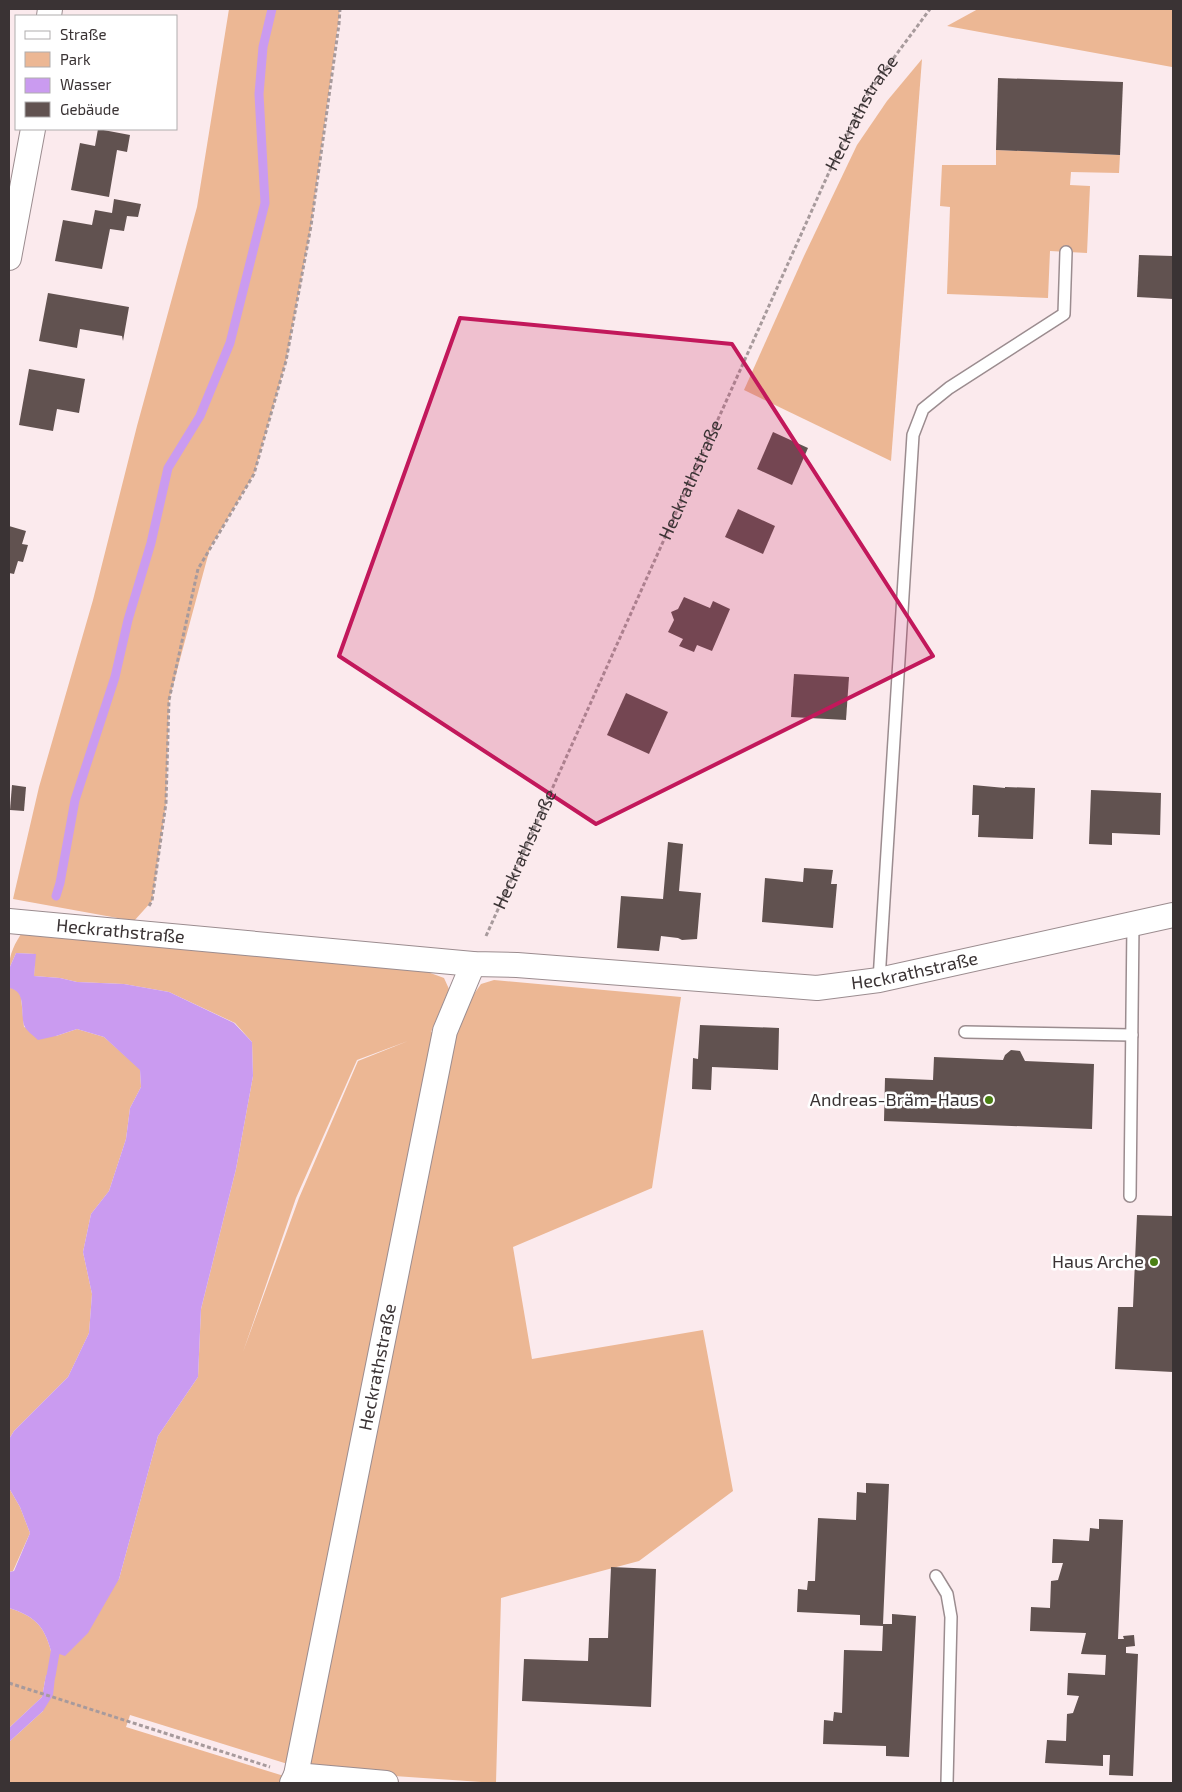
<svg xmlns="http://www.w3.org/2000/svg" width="1182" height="1792" font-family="'Exo 2',sans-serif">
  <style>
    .green { fill: #ecb794; fill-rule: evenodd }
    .water { fill: #ca9bf0 }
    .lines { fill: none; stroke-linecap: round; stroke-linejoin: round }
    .stream { stroke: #ca9bf0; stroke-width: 9 }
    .building { fill: #615250 }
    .lane-casing { stroke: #9b8c8f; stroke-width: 14 }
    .street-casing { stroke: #9b8c8f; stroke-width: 26 }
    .path { stroke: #a79a9c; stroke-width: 3; stroke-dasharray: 4 2.5; stroke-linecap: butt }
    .lane { stroke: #fff; stroke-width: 11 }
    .street { stroke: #fff; stroke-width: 24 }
    .marked { fill: #c2185b; fill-opacity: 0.2; stroke: #c2185b; stroke-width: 4; stroke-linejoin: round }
    .poi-dot { fill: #4a7f13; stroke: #fff; stroke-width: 2 }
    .labels { text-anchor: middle; stroke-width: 5; stroke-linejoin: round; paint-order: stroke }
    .street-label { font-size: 18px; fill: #3a3334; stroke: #fff }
    .poi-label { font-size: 18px; fill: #3a3334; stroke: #fff; text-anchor: end }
  </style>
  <rect width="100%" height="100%" fill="#fbeaed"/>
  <g class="green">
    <path d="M229,9H340L311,226L286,361L254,474L210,548L169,700L166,803L152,901L134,921L13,899L39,787L93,600L137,426L197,207Z"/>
    <path d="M978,9H1173V80L1172,67L947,26Z"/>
    <path d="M922,59L891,461L744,390L804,256L857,145L887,101Z"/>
    <path d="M996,150L1120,155L1119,173L1071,172L1070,185L1090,186L1087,253L1050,251L1048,298L947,294L950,207L940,206L942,165H996Z"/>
    <path d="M23,931L425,971L444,978L449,989L431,1032L453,1038L474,994L481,984L494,980L681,997L652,1188L513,1247L532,1359L703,1330L733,1491L639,1561L501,1598L496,1783L307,1770L130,1715L126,1727L284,1776L283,1783H9V1742L43,1711L46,1675L42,1697L9,1728V1608C34,1616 44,1625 51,1651L119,1579L158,1436L198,1377L201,1309L236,1169L253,1076L252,1042L235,1023L169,992L124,984L77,982L60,978L34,976L35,954L16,953L9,969C9,954 15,943 23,931ZM408,1041L358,1061L299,1198L243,1352L296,1198L357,1060Z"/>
    <path d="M10,987L18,991L21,997L24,1027L56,1036L77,1029L104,1037L140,1069L141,1087L130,1108L126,1139L109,1191L91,1214L83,1252L92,1294L89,1333L68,1377L14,1431L9,1439V988Z"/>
    <path d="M9,1488L20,1507L30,1533L13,1571L9,1572Z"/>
  </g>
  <g class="water">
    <path d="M16,953L36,954L34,976L60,978L77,982L124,984L169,992L234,1023L252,1042L253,1076L236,1169L201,1309L198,1377L158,1436L119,1579L88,1633L65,1656L51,1651C44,1625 34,1616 9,1608V1572L14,1571L30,1533L20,1507L9,1488V1439L14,1431L68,1377L89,1333L92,1294L83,1252L91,1214L109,1191L126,1139L130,1108L141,1087L140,1070L104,1037L77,1029L56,1036L38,1040C34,1036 26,1031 24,1025C20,1012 27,991 9,988V969Z"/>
    <path d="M46,1675L55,1677L53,1695L43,1711L9,1742V1728L42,1697Z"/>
  </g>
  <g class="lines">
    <g class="stream">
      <path d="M56,896L60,883L75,800L115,677L128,620L151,543L168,468L200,416L230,343L265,203L259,94L263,47L272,9"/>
      <path d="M51,1676L55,1653"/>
    </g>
  </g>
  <g class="building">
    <path d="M998,78L1123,82L1120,155L996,150Z"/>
    <path d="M98,129L130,135L127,152L117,150L109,197L71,190L80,143L95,146Z"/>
    <path d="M114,199L141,204L138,217L127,216L124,231L110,229L102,269L55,261L63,220L92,225L95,210L112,213Z"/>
    <path d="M1139,255L1173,256V299L1137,297Z"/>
    <path d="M48,293L129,307L123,341L122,336L80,329L77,348L39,341Z"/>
    <path d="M29,369L85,379L79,413L57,409L53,431L19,425Z"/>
    <path d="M773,432L808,448L792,485L757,469Z"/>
    <path d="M738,509L775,526L763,554L725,537Z"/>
    <path d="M9,526L26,531L22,544L28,545L23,562L18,561L14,574L9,573Z"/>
    <path d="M684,597L710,608L713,601L730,609L712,651L697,645L694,652L679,646L683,639L668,632L674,620L671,612L678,609Z"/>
    <path d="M794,674L849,677L846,720L791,717Z"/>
    <path d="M626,693L668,712L649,754L607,735Z"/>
    <path d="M12,785L26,787L24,811L10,810Z"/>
    <path d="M973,785L1005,788V787L1035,788L1033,839L978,837L979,815H972Z"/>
    <path d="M1091,790L1161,793L1160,835L1112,833V845L1089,844Z"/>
    <path d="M668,842L683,844L679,891L701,893L697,939L682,940L678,938L661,936L659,951L617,948L621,896L663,899Z"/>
    <path d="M804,868L833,870L831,884H837L833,928L762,922L765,878L803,882Z"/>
    <path d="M700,1025L779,1028L778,1070L712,1067L711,1090L692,1089L693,1058L698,1059Z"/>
    <path d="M1011,1050L1020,1051L1025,1061L1094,1064L1092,1129L884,1121L885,1078L933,1080L934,1057L1003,1060L1005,1055Z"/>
    <path d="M1137,1215L1173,1216V1372L1115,1369L1118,1307H1133Z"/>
    <path d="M866,1483L889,1484L883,1624H892V1614L916,1616L909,1757L886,1756V1746L823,1744L824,1720L833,1721L834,1712L842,1713L844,1650L882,1651L883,1626L860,1625V1615L797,1612L798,1589L807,1590L808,1581H815L818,1518L856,1520L857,1492L866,1493Z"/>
    <path d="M1099,1519L1123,1520L1118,1639H1124L1123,1636L1134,1635L1135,1646L1126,1647V1653L1138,1654L1133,1776L1109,1775L1110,1755H1103V1766L1045,1763L1047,1740L1066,1741L1067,1714L1073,1713L1079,1696L1067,1695L1068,1673L1105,1675L1106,1655L1081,1654L1086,1633L1030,1631L1031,1607L1050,1608L1051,1581L1058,1580L1063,1563H1052L1053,1539L1089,1541L1090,1528L1099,1529Z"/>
    <path d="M611,1567L656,1569L651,1707L522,1701L524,1659L588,1661L589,1638H608Z"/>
  </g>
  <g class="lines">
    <defs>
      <g id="lane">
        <path d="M879,980L913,435L923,409L949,388L1064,314L1066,252"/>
        <path d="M965,1032L1132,1035"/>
        <path d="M1130,1196L1133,924"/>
        <path d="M936,1576L947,1594L951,1617L947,1783"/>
      </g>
      <g id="street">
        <path d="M49,16L50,9"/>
        <path d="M9,258L33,129"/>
        <path id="s2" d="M9,921L473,964L517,965L817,988L879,980L1173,915"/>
        <path d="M296,1775L386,1783"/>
        <path id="s3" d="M292,1783L296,1775L445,1031L473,964"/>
      </g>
    </defs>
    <use href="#lane" class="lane-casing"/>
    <use href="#street" class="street-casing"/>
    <g class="path">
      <path d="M149,906L152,901L166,803L169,700L198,569L254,474L286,361L311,226L339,24L340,9"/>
      <path id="s1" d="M486,936L830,170L870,90L930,9"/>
      <path d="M9,1683L270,1767"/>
    </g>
    <use href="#lane" class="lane"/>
    <use href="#street" class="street"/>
  </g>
  <path class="marked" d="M460,318L732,344L933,656L596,824L339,656Z"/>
  <g class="poi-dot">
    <circle cx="989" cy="1100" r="5"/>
    <circle cx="1154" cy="1262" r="5"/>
  </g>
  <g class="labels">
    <g class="street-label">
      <text dy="6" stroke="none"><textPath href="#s1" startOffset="905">Heckrathstraße</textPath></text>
      <text dy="6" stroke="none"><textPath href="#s1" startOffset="500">Heckrathstraße</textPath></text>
      <text dy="6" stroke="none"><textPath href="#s1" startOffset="95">Heckrathstraße</textPath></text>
      <text dy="6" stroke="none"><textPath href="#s2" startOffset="112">Heckrathstraße</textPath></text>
      <text dy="6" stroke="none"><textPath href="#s2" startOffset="910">Heckrathstraße</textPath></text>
      <text dy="6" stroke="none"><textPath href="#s3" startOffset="425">Heckrathstraße</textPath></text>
    </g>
    <g class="poi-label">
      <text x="979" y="1106">Andreas-Bräm-Haus</text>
      <text x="1144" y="1268">Haus Arche</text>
    </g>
  </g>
  <rect width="1182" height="1792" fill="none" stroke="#3a3334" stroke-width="20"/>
  <rect x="15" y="15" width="162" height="115" fill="#ffffff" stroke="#b0adae"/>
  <rect x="25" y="31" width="25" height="8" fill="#ffffff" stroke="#b0adae"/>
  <text x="60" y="40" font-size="15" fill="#3a3334">Straße</text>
  <rect x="25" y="52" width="25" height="15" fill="#ecb794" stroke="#b0adae"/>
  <text x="60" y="65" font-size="15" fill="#3a3334">Park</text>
  <rect x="25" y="78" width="25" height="15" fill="#ca9bf0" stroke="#b0adae"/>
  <text x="60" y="90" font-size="15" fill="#3a3334">Wasser</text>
  <rect x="25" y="102" width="25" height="15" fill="#615250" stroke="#b0adae"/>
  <text x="60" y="115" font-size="15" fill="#3a3334">Gebäude</text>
</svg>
